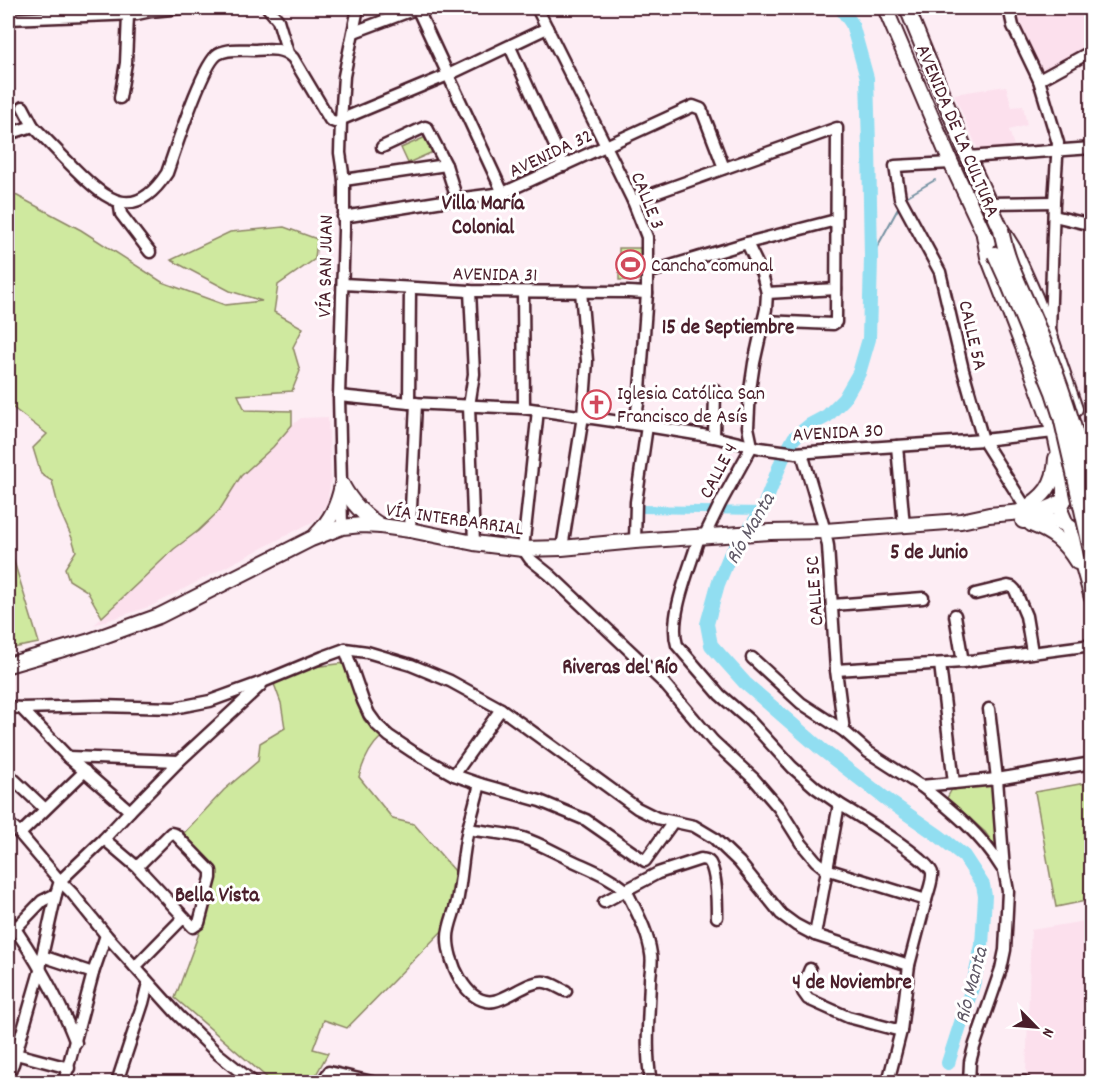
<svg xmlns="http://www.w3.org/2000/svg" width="1099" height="1090" font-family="Dekko,sans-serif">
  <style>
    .built { fill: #fce0ed }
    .green { fill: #cfe99f; stroke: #8c8465; stroke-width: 1.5 }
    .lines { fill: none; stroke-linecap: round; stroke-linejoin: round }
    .stream { stroke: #7592a2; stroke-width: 2 }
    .canal { stroke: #91def1; stroke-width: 8 }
    .river { stroke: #91def1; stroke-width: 14 }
    .minor-casing { stroke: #4a1f2b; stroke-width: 15 }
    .major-casing { stroke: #4a1f2b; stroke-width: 18 }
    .minor { stroke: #fff; stroke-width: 10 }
    .major { stroke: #fff; stroke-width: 14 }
    .major-bridge-casing { stroke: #4a1f2b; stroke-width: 18; stroke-linecap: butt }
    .major-bridge { stroke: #fff; stroke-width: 14 }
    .labels { text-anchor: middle; stroke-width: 6; stroke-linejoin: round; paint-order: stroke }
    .street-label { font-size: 20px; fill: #4a1f2b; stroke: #fff }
    .poi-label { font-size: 20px; fill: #4a1f2b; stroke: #fff; text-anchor: start }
    .neighbourhood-label { font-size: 21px; font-weight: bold; fill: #4a1f2b; stroke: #fff }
    .water-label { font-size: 21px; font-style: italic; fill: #5f5866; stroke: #fff }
  </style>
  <rect width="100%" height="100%" fill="#fdedf4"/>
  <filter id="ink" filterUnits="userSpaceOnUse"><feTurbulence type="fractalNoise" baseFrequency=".0167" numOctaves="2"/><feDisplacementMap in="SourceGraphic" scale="12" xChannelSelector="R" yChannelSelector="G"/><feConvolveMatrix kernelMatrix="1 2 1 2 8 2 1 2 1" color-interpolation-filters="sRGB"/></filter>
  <g filter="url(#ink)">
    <g class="built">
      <path d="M1015,8H1091V47L1040,74L1019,25Z"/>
      <path d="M1006,86L1012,107L1023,106L1027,125L1009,130L1014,146L979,152L954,94Z"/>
      <path d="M328,417L331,480L327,503L316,520L151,606L94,625L174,549L198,531L219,511L241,476L273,447L292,425L301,418Z"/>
      <path d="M1091,920V1079L1026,1077L1031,930Z"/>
    </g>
    <g class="green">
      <path d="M428,136L435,151L408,163L401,148Z"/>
      <path d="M8,191L81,230L162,282L225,305L262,301L230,291L171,260L230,232L284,227L317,239L315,259L278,285L274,312L303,328L293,347L300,371L292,391L238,395L245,410L292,411V425L273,447L241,476L219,511L198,531L174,549L102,617L87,591L69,580L65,568L76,551L72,538L59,509L52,481L41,474L33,448L47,434L8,404Z"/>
      <rect x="619" y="248" width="23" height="32"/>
      <path d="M8,548L12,555L39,643L8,649Z"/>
      <path d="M345,663L364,720L381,737C370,747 363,762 359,777L393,819L414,824L455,871L445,928L347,1028L324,1020L313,1049L328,1053L312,1082H272L175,998L202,925L216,871L182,835L224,790L258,761L260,743L285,728L281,703L274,684L313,667Z"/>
      <path d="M1091,782V900L1056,907L1035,792Z"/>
      <path d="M991,784L997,849L985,832L947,798L952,789L955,788Z"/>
    </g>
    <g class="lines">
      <g class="stream">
        <path d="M904,198L935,180"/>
        <path d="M871,258L900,205"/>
      </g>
      <path class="canal" d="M639,509L762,511"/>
      <path class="river" d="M841,8L852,24L867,78L869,146L871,258L869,339L859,373L844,399L827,416L810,425L794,438L782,460L762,511L730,555L718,584L707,624L711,645L745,683L821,749L890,802L939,836L964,856L983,885L985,896L982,945L973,985L948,1063"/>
      <defs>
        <g id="minor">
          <path d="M268,8L278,20L288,53"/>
          <path d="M417,8L503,193"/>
          <path d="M537,8L606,146L633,201L647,237V293L640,390L635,424"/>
          <path d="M1009,8L1013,26L1039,80L1058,143L1054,202L1050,331"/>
          <path d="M8,19L137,14L151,11L182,8"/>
          <path d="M354,32L418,8"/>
          <path d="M510,47L564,166"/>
          <path d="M1039,80L1092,51"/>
          <path d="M120,98L126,63L128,15"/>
          <path d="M33,126C47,140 61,155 75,169C108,202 135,222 167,173C175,151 202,64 218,54C228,48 243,50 254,50C269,49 282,47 293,58L330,120L335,122L448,75L547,28"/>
          <path d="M8,134L33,126L23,107"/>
          <path d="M382,147L425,127L427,128L446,165L454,190"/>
          <path d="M968,157L1092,148"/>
          <path d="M951,163L895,166L900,198L940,272L963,370L983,440L1026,508"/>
          <path d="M344,180L446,165"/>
          <path d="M633,201L837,128L836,322L833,324L764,321"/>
          <path d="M121,202L120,207L121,214L150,252"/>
          <path d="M989,203L1054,202"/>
          <path d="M1054,216L1092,225"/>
          <path d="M343,217L456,199L503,193L693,106L701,109L703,113L724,168"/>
          <path d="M647,273L747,243L836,220"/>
          <path d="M343,284L470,291L628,292L647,293"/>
          <path d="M470,291L474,374L469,406L474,543"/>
          <path d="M523,292L524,408"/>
          <path d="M767,293L836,289"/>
          <path d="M339,396L409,403L524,408L647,426L714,437L760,448L796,453L983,440L1054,432"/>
          <path d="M409,403L410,288"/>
          <path d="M538,410L523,549L530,559L550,575L663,682L713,741L754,779L779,808L801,843L816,861L826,869L926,900L909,965L901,1031L888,1082"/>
          <path d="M714,437L715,390"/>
          <path d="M897,446L904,526"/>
          <path d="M802,453L825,531L828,546L836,670L844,731"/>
          <path d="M342,527L339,396L344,231V180L340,153L341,121L344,76L358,8"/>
          <path d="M410,530L416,403"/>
          <path d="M699,537C691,566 668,616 677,645L720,695L750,721L792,767L816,788L839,804"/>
          <path d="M704,537L720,504L752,446L748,427L750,390L754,363L766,309L767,293L762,274L747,243"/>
          <path d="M635,541L636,502L647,426"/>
          <path d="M562,548L583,416L587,361L581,291"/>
          <path d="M975,594L1008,586L1012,587L1015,590L1026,616L1032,652"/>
          <path d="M833,605L923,598"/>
          <path d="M955,615L963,662"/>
          <path d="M345,649L363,701L369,714L377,725L389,736L413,752L454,775L480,784L540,801L586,820L645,861L673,822"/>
          <path d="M752,658L801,703L844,731L868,752L921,786L997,779L1092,763"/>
          <path d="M940,664L954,783"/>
          <path d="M836,670L963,662L1092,645"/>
          <path d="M8,707L21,708L99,706L174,708L210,701L265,681L323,657L345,649L367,652L411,665L450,681L501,709L637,808L657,818L694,826L714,838L739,862L781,914L796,925L815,935L909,965"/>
          <path d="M21,708L68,757L130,811L179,761L261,685"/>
          <path d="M68,757L179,761"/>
          <path d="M8,774L45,809"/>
          <path d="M454,775L501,709"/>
          <path d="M480,784L468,829C486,832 505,833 523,838C539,843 554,852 569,859C590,869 608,875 626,890L604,902"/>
          <path d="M921,786C952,810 981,834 1002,868"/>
          <path d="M8,823L20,834L60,881L104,839L130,811"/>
          <path d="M468,829C463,852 462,874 458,897C456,910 448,925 448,937C447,959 466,1006 494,1001C510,998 529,980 545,982C552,983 559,988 566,991"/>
          <path d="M20,834L85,771"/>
          <path d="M104,839L137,867L193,927L199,923L211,878V871L175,834L171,833L137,867"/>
          <path d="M8,919C33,953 61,1003 76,1043"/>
          <path d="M8,932L15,929L42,901L56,894L60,881L72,893L106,935L179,1016L218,1054L253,1082"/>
          <path d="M815,935L839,804C854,813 931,860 932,873C933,880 928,892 926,900"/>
          <path d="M42,956L93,973"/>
          <path d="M135,967L183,918"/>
          <path d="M810,969L803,986V992L808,999L848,1017L901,1031"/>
          <path d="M8,1048L16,1054L69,1068"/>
          <path d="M8,1075L13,1064L40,971L42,956L56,894"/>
          <path d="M64,1082L93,973L106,935"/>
          <path d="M117,1082L143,1003L148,983"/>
          <path d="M322,1082L329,1072L372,1082"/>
          <path d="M651,1082C645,1051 649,1014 650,981C650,972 653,963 651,954C648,931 636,911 626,890L658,873L701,859C705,860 707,859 710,863C717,875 717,903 717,917"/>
          <path d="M969,1082L970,1062L974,1047L1001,969L1005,950L1008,891L1004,870L997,779L989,709"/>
          <path d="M971,1082H1025"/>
        </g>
        <g id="major">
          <path d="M885,8L951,163L988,242"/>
          <path d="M907,8L968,157L1001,229L1014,250L1035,297L1049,333L1075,409"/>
          <path d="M984,235L988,257L1023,347L1055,435L1064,477V500"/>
          <path d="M342,485C352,503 363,515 381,526"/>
          <path d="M1066,496L1061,506V512L1081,559L1092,598"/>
          <path d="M1021,511C1044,497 1055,486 1056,458"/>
          <path d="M1023,521C1037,519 1059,518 1071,528"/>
          <path d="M1031,524C1054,533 1064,541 1077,562"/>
          <path d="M316,535C331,520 338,505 342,485"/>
          <path d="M8,665L87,642L159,616L311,539L342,527L362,525L381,526L410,530L474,543L498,546L523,549L562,548L635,541L770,532L825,531L961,521L989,515L1044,510L1054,506L1064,500"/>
        </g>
      </defs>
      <use href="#minor" class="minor-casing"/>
      <use href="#major" class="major-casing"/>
      <use href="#minor" class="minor"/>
      <use href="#major" class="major"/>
      <defs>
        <g id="major-bridge">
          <path d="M1001,229C1007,266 1027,299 1040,333C1062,385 1078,438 1092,492"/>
          <path d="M995,254L1009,285L1053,392L1061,417L1073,469L1092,555"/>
        </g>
      </defs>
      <use href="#major-bridge" class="major-bridge-casing"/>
      <use href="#major-bridge" class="major-bridge"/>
    </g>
  </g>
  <defs>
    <symbol id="stadium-ring" viewBox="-11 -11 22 22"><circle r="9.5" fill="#fff" stroke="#d1495b" stroke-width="1.5"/><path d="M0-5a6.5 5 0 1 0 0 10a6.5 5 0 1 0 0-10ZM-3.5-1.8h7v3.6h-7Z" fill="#d1495b"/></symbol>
    <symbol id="church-ring" viewBox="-11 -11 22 22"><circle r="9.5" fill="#fff" stroke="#d1495b" stroke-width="1.5"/><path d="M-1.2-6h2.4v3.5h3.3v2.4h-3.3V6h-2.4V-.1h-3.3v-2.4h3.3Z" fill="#d1495b"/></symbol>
  </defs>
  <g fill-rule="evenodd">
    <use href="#stadium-ring" x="614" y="248" width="33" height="33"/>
    <use href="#church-ring" x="580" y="388" width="33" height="33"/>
  </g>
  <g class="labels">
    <g class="street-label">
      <text transform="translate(959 130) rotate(67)" y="7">AVENIDA DE LA CULTURA</text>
      <text transform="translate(550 152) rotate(-25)" y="7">AVENIDA 32</text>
      <text transform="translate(649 200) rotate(68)" y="7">CALLE 3</text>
      <text transform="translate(324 266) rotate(-89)" y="7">VÍA SAN JUAN</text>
      <text transform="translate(495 273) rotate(1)" y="7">AVENIDA 31</text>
      <text transform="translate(974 335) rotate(77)" y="7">CALLE 5A</text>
      <text transform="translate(838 431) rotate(-3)" y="7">AVENIDA 30</text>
      <text transform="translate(717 470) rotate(-62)" y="7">CALLE 4</text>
      <text transform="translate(455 518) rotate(8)" y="7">VÍA INTERBARRIAL</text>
      <text transform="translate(813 591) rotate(-94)" y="7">CALLE 5C</text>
    </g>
    <g class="poi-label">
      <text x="651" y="271">Cancha comunal</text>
      <text x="617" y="399">Iglesia Católica San<tspan x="617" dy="23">Francisco de Asís</tspan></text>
    </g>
    <g class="neighbourhood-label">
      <text x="483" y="209">Villa María<tspan x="483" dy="24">Colonial</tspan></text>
      <text x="728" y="333">15 de Septiembre</text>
      <text x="929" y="558">5 de Junio</text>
      <text x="620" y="673">Riveras del Río</text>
      <text x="217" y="901">Bella Vista</text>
      <text x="852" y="988">4 de Noviembre</text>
    </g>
    <g class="water-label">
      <text transform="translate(749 528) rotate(-60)" y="7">Río Manta</text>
      <text transform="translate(970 985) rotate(-75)" y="7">Río Manta</text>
    </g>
  </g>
  <rect width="1099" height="1090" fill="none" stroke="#fff" stroke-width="30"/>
  <rect x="15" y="15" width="1069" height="1060" fill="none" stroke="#4a1f2b" stroke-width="2" filter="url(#ink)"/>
  <g transform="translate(1036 1027) rotate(115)" stroke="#ffffff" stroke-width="4.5" paint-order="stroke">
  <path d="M0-4.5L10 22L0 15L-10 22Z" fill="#4a1f2b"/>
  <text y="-9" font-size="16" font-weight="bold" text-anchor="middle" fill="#4a1f2b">N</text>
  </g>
</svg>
